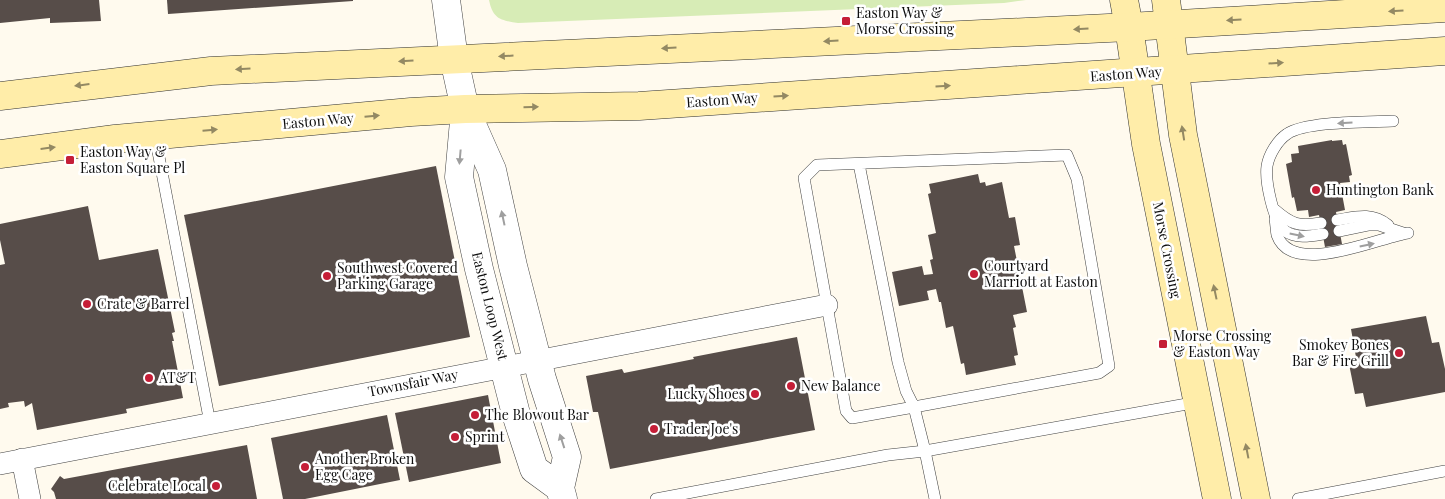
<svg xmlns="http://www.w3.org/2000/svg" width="1445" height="499" font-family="'Playfair Display',serif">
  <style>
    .green { fill: #d7ecb6 }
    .building { fill: #574d49 }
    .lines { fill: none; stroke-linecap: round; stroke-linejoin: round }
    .service-casing { stroke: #414141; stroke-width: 12 }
    .minor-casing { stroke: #414141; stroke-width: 22 }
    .tertiary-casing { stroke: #414141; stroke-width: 29 }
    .secondary-casing { stroke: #303030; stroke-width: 29 }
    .service { stroke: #fff; stroke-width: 11 }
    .minor { stroke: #fff; stroke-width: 21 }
    .tertiary { stroke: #fff; stroke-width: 28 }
    .secondary { stroke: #ffeda9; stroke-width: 28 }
    .oneway { fill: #938963 }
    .oneway2 { fill: #9f9f9f }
    .poi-dot { fill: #c51e37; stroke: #fff; stroke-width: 2 }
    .labels { text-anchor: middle; stroke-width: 5; stroke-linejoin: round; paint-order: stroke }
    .poi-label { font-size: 14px; fill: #0e0e0e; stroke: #fff; text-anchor: start }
    .street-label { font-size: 14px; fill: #0e0e0e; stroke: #fff }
  </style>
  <rect width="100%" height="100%" fill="#fffaee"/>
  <path class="green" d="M489,0H1026L1004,3L518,23C500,20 493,19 489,0Z"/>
  <g class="building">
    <path d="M0,0H99L101,21L50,23V18L0,23Z"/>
    <path d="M167,0H353V1L168,14Z"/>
    <path d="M1332,140V141L1342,140L1343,145L1346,144L1352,175L1349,176L1350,182L1340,183L1345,210L1336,212L1342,244L1325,247L1319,215L1309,217L1308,210L1297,211L1294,197L1292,198L1286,164L1292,162L1291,154L1299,153L1298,146Z"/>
    <path d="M436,166L470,337L219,386L184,215Z"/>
    <path d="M978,174L980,183L985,182L986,186L1002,182L1009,218L1015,217L1020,245L1014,246L1027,312L1013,315L1016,327L1013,328L1018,355L1014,356L1016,365L966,375L964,363L961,364L953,326L946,328L941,302H939L936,289L927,291L929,300L899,306L892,272L922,266L924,275L933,274L930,260L933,259L928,235L936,233L928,194L931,193L929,184Z"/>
    <path d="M88,206L99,260L158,249L175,332L172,333L174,341H172L183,398L126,409L127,413L37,430L32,403L25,407L24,401L8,403L9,407L0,409V265L5,264L0,240V224Z"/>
    <path d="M1426,316L1432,343L1439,342L1445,369V392L1366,407L1363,393L1355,394L1349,364L1357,363L1351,329Z"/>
    <path d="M797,337L815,430L610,469L598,412H593L586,376L622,369L624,373L694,359L693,357Z"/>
    <path d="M488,395L501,463L409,482L395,413Z"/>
    <path d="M387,415L400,480L305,499H283L271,438Z"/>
    <path d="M247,445L257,499H56L54,492L51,489L60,476L64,479Z"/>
  </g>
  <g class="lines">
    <defs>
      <g id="service">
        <path d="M155,136L210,423"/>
        <path d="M859,164L898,362L906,391L914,407L1099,373L1109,366L1077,179L1067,155L817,165L804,178L846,411L852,418L914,407L925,451L1198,402"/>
        <path d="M1275,210C1291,224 1299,227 1321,223"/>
        <path d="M1275,219C1276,224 1276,230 1277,235C1292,278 1380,237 1408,233"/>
        <path d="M1337,220C1356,217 1371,212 1388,225"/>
        <path d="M1339,231L1368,225H1379L1403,233"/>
        <path d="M1323,234C1311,236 1296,239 1285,231C1273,221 1265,181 1267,166C1269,154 1278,140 1287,134C1305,121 1369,122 1393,121"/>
        <path d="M656,499L888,455L925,451L935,499"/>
        <path d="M1298,499L1445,471"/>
      </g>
      <g id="minor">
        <path d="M22,459L30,499"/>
        <path d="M0,464L827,305"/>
      </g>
      <g id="tertiary">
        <path d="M446,0L454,59L465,109L492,170L513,266L542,379L567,457L560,488L563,499"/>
        <path d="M465,110L459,177L479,269L516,414L534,469L560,488"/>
      </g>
      <g id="secondary">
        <path d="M1124,0L1129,27L1146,144L1217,499"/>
        <path d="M1166,0L1183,135L1256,499"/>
        <path d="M0,96L211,71L1129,27L1445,8"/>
        <path d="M0,154L115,139L411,112L465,109L639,106L1445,51"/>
      </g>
    </defs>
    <use href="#service" class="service-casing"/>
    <use href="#minor" class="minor-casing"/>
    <use href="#tertiary" class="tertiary-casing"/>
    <use href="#secondary" class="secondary-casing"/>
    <use href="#service" class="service"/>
    <use href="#minor" class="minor"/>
    <use href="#tertiary" class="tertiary"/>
    <use href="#secondary" class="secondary"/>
  </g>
  <defs><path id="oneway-solid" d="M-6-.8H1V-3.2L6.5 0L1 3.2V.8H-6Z" transform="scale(1.25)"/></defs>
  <g class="oneway">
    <use href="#oneway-solid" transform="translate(1396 11) rotate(177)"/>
    <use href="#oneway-solid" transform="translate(1234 20) rotate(177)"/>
    <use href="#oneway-solid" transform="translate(1081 29) rotate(177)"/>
    <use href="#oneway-solid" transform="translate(831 41) rotate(177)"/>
    <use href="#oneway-solid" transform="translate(669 48) rotate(177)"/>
    <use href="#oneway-solid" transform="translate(506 56) rotate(177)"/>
    <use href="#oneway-solid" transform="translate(406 61) rotate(177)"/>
    <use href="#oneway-solid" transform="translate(1276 63) rotate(-4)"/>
    <use href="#oneway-solid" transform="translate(243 69) rotate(177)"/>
    <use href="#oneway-solid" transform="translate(82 85) rotate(173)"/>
    <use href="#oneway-solid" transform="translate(943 86) rotate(-4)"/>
    <use href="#oneway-solid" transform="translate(781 96) rotate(-4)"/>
    <use href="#oneway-solid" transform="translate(531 107) rotate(-1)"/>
    <use href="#oneway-solid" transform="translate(372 116) rotate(-5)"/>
    <use href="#oneway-solid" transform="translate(210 130) rotate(-5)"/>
    <use href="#oneway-solid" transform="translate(1183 133) rotate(-99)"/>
    <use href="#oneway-solid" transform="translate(48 148) rotate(-7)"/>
    <use href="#oneway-solid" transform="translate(1215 292) rotate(-102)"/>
    <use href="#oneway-solid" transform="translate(1247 451) rotate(-101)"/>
  </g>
  <g class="oneway2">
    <use href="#oneway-solid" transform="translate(1345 123) rotate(177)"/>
    <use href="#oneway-solid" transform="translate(460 157) rotate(95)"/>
    <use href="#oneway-solid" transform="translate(503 218) rotate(-102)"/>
    <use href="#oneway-solid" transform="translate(1297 235) rotate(12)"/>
    <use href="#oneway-solid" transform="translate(1367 245) rotate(-12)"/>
    <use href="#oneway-solid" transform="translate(562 441) rotate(-108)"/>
  </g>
  <g class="poi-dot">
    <rect x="841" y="16" width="10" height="10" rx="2.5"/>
    <rect x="65" y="155" width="10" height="10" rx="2.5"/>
    <circle cx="1316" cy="190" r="5"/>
    <circle cx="974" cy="274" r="5"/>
    <circle cx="327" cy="276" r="5"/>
    <circle cx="87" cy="304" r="5"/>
    <rect x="1158" y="339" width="10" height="10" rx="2.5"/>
    <circle cx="1399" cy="353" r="5"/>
    <circle cx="149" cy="378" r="5"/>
    <circle cx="791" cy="386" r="5"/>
    <circle cx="755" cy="394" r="5"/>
    <circle cx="475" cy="415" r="5"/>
    <circle cx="654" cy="429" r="5"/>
    <circle cx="455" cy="437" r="5"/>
    <circle cx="305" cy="467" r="5"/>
    <circle cx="216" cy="486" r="5"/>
  </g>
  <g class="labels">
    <g class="poi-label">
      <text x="856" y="18">Easton Way &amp;<tspan x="856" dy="16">Morse Crossing</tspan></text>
      <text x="80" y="157">Easton Way &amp;<tspan x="80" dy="16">Easton Square Pl</tspan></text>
      <text x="1326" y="195">Huntington Bank</text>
      <text x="984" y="271">Courtyard<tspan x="984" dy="16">Marriott at Easton</tspan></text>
      <text x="337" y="273">Southwest Covered<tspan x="337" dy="16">Parking Garage</tspan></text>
      <text x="97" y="309">Crate &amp; Barrel</text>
      <text x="1173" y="341">Morse Crossing<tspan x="1173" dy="16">&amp; Easton Way</tspan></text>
      <text x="1389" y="350" text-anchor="end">Smokey Bones<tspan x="1389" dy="16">Bar &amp; Fire Grill</tspan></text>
      <text x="159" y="383">AT&amp;T</text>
      <text x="801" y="391">New Balance</text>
      <text x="745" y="399" text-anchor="end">Lucky Shoes</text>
      <text x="485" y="420">The Blowout Bar</text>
      <text x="664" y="434">Trader Joe's</text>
      <text x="465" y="442">Sprint</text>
      <text x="315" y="464">Another Broken<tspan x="315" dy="16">Egg Cage</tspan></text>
      <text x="206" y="491" text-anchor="end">Celebrate Local</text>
    </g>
    <g class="street-label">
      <text transform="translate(1126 74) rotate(-4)" y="5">Easton Way</text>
      <text transform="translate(722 100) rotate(-4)" y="5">Easton Way</text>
      <text transform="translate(318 121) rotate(-5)" y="5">Easton Way</text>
      <text transform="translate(1167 250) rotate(79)" y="5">Morse Crossing</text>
      <text transform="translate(490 306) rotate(76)" y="5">Easton Loop West</text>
      <text transform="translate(413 383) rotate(-11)" y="5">Townsfair Way</text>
    </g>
  </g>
</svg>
